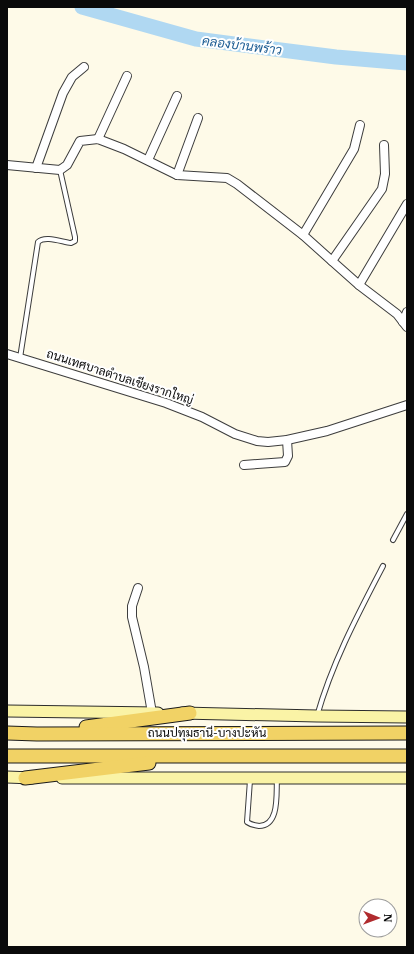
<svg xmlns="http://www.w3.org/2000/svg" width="414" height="954" font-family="'IBM Plex Serif',Sarabun,serif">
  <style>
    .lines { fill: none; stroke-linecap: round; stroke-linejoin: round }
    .river { stroke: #b0d8f2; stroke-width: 15 }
    .service-casing { stroke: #3d3d3d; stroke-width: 6 }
    .minor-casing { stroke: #3d3d3d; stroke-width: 10 }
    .secondary-casing { stroke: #2c2c2c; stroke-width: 13 }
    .primary-casing { stroke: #1b1b1b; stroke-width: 15 }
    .service { stroke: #fff; stroke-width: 4 }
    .minor { stroke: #fff; stroke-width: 8 }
    .secondary { stroke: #faf3a6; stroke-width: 11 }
    .primary { stroke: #f1d265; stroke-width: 13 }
    .labels { text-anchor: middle; stroke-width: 4; stroke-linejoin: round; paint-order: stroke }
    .street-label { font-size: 12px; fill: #0a0a0a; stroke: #fff }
    .water-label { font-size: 13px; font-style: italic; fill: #1c5c93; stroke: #fff }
  </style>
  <rect width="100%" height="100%" fill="#fefae8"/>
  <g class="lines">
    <path class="river" d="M82,7L196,39L336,57L407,63"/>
    <defs>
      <g id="service">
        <path d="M20,358L38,242C45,235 62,242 71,243L75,241V237L60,170"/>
        <path d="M393,540L407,514"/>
        <path d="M317,716C332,663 358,614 383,566"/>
        <path d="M250,780L247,822C251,825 254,825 259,826C280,826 276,793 277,779"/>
      </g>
      <g id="minor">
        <path d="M98,139L127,76"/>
        <path d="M384,145L385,174L382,189L332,261L359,285L397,314L407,327"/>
        <path d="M148,160L177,96"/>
        <path d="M7,165L60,170L67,165L80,141L98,139L124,149L177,175L227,178L237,184L303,235L332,261"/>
        <path d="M36,168L63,93L72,77L84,67"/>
        <path d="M177,175L198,118"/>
        <path d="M303,235L354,149L360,125"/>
        <path d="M359,285L407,204"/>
        <path d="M403,322L407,312"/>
        <path d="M7,354L166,403L202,417L235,434L257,441L268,442L287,440L327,431L407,405"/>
        <path d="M244,465L285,462L288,456L287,440"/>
        <path d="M138,588L132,606V617L144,667L152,713"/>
      </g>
      <g id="secondary">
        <path d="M7,711L158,713"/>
        <path d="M182,713L317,716L407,717"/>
        <path d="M7,777L32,778"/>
        <path d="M62,778H407"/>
      </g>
      <g id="primary">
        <path d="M86,727L190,713"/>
        <path d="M7,733L37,734L407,733"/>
        <path d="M7,756H407"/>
        <path d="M25,778L149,763"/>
      </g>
    </defs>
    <use href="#service" class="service-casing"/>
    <use href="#minor" class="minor-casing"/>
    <use href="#secondary" class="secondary-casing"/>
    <use href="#primary" class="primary-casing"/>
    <use href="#service" class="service"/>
    <use href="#minor" class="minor"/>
    <use href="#secondary" class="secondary"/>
    <use href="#primary" class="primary"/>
  </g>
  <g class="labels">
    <g class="street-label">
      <text transform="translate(120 377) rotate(18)" y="4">ถนนเทศบาลตำบลเชียงรากใหญ่</text>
      <text x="207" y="737">ถนนปทุมธานี-บางปะหัน</text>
    </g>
    <g class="water-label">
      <text transform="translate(242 45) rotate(7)" y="5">คลองบ้านพร้าว</text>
    </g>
  </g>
  <rect width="414" height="954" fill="none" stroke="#0a0a0a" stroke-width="16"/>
  <g transform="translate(378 918) rotate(91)"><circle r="19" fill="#ffffff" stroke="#9d9d9d"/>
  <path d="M0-3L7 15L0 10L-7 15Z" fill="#b02b2e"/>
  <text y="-6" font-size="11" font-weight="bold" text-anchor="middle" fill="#0a0a0a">N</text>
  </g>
</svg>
